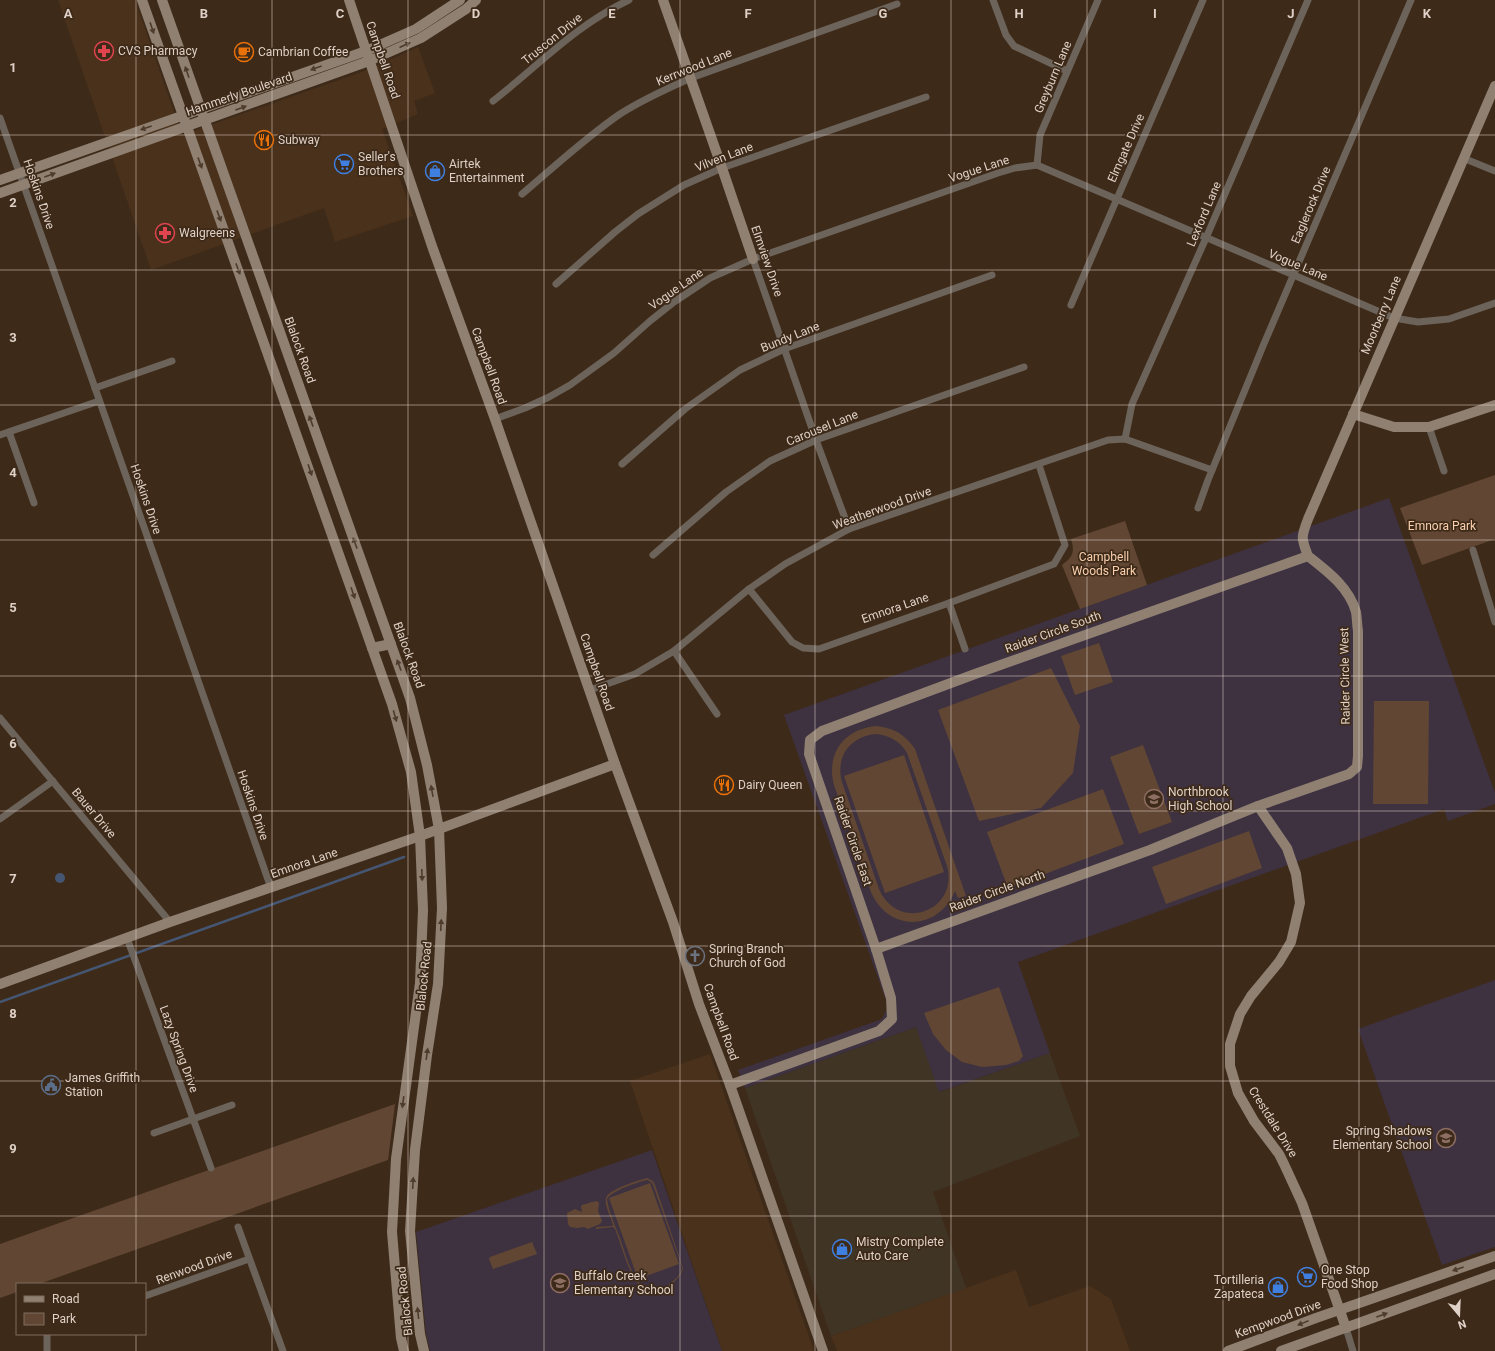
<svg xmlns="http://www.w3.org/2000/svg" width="1495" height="1351" font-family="Roboto,sans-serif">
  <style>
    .built { fill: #4a311b }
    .industrial { fill: #403425 }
    .education { fill: #3e3140 }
    .green { fill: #614733; fill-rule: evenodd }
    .water { fill: #455673 }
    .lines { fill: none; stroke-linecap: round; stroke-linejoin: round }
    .stream { stroke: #455673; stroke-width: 2.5 }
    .street { stroke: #6c635a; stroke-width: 7 }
    .secondary { stroke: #8f8072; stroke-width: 10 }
    .oneway { fill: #4e3b2b }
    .grid { fill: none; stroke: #dfd1c7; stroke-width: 1; stroke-opacity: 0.55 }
    .labels { text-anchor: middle; stroke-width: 3.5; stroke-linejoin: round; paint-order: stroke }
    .street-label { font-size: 12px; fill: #dfd1c7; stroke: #3e2a19 }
    .poi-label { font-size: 12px; fill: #dfd1c7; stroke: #3e2a19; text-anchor: start }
    .park-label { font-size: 12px; fill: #fad0ae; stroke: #3e2a19 }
    .grid-label { font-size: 13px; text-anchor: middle; font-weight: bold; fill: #dfd1c7; stroke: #3e2a19; stroke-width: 3.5; stroke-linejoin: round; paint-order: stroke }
  </style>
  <rect width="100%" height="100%" fill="#3e2a19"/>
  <g class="built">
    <path d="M58,0H135L182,135L362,72L418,47L435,93L414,101L418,114L382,129L413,216L335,242L324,208L151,270Z"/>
    <path d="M710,1054L814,1351H722L630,1081Z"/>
    <path d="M1016,1270L1029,1307L1090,1286L1111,1299L1130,1351H837L831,1336Z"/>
  </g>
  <path class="industrial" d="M916,1027L940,1092L1050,1053L1080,1136L933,1192L966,1288L831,1336L745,1088Z"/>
  <g class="education">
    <path d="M1389,498L1495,793V804L1448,821L1444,809L1018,962L1050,1053L939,1092L916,1027L745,1088L738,1070L882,1019L888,1006L784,715Z"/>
    <path d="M1495,980V1247L1442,1265L1358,1029Z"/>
    <path d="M652,1150L722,1351H430L426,1334L416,1232Z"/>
  </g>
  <g class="green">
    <path d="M1495,475V539L1422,565L1400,508Z"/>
    <path d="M1125,521L1147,585L1080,609L1062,565C1073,557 1075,552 1071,539Z"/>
    <path d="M1099,643L1113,682L1075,695L1061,656Z"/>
    <path d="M1051,668L1080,726L1073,773L1041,808L979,821L938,710Z"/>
    <path d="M1374,701H1429L1428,804H1373Z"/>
    <path d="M875,726C892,727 905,734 915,749L966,896L958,898L955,891C938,931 889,933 871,892L834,785C826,754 843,730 875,726ZM875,734C889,735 900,741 907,753L947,866C959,912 898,933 879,889L842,782C835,757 850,737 875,734Z"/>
    <path d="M1143,745L1172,822L1139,834L1110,757Z"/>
    <path d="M904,755L944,872L885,893L844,776Z"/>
    <path d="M1103,789L1124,844L1008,888L987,832Z"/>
    <path d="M1249,831L1262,868L1166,904L1152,867Z"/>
    <path d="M999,987L1023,1056L1019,1061L1006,1065L982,1067L962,1062L946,1050L933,1034L924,1013Z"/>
    <path d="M395,1104L388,1160L39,1284H17V1292L0,1298V1244Z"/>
    <path d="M647,1178L653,1181L655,1185L683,1268C682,1276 672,1283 667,1290C656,1303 638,1287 633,1276C625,1261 621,1244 615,1229L613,1227L596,1229V1227L612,1226L613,1225C611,1217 604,1205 606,1198C607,1190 639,1180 647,1178ZM647,1180L651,1182L653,1185L682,1267C682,1275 672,1281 667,1287C656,1301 641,1288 634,1275C628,1264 624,1250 620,1238C615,1225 609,1212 607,1199C611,1191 638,1182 647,1180Z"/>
    <path d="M650,1183L679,1264L638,1279L609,1198Z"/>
    <path d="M592,1202L597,1201L599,1203L598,1211L602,1221L600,1224L588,1229L584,1227L577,1228L570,1227L568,1224L567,1213L575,1209L582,1212L581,1207L582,1205Z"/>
    <path d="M532,1242L537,1254L493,1269L489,1259L490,1257Z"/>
  </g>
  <circle class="water" cx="60" cy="878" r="5"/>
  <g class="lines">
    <path class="stream" d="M0,1002L404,857"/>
    <g class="street">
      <path d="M993,0L1006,35L1014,46L1067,71"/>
      <path d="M493,101C538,66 577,24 629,0"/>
      <path d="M0,118L271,888"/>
      <path d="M1463,158L1495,171"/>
      <path d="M1037,165L1040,135L1098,0"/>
      <path d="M522,194C554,167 585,138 620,114C642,100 666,89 691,78L897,4"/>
      <path d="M753,259L816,440L849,529"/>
      <path d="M556,284L615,232L638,214L684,185L722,168L926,97"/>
      <path d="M1071,305L1203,0"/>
      <path d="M95,388L172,361"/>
      <path d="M495,419L525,408L549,397L570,385L614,353L650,321L674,302L710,278L753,259L998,173L1015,168L1037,165L1394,318L1418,322L1449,319L1495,303"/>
      <path d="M1429,427L1444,471"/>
      <path d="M9,432L34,503"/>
      <path d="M0,435L99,401"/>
      <path d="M1125,439L1132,404L1206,238L1308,0"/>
      <path d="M622,464L685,409L740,370L784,349L992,275"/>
      <path d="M1198,508L1208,480L1263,346L1411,0"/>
      <path d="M1473,550L1495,622"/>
      <path d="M653,555L726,492L770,461L816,440L1024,367"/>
      <path d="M749,589L792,642L803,648L819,649L949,603L1054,564L1065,545L1039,465"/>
      <path d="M949,603L965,649"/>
      <path d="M674,651L717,714"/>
      <path d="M590,690L635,674L674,651L749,589L785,564L849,529L1108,440L1125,439L1212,470"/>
      <path d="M0,718L170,922"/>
      <path d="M0,819L53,781"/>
      <path d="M127,938L211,1168"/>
      <path d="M154,1133L232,1105"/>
      <path d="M238,1227L283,1351"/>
      <path d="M145,1296L249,1259"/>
      <path d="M1346,1328L1353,1351"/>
      <path d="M47,1351V1334"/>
    </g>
    <g class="secondary">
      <path d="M142,0L392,704L411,772L420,836L423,910L420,983L396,1159L392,1232L401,1338L404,1351"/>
      <path d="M162,0L410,698L427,765L439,829L442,908L438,984L427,1055L415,1150L410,1231L420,1334L424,1351"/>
      <path d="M349,0L433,249L495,419L615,764L673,922L699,1004L730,1085L823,1351"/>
      <path d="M663,0L722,168L753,259"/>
      <path d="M0,180L366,51L416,29L460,0"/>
      <path d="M0,193L369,61L421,38L466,9L476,0"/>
      <path d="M1353,414L1394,427H1429L1495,405"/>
      <path d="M1308,556C1301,538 1301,537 1308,519L1495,86"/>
      <path d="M372,648L391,644"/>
      <path d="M1258,806L1287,848L1296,874L1300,903L1291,942L1279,962L1251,996L1240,1014L1230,1044V1066L1238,1093L1254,1121L1279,1154L1284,1164L1302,1203L1346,1328"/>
      <path d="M876,949L1150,850L1258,806L1349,774L1357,767L1358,756V631C1357,625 1357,618 1356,612C1349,587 1327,571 1308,556"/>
      <path d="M0,984L170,922L420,836L615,764"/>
      <path d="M730,1085L879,1031L892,1019L891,998L876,949L809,754L810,740L822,731L975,674L1308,556"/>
      <path d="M1228,1351L1316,1318L1495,1256"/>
      <path d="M1281,1351L1495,1274"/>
    </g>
  </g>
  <defs><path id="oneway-solid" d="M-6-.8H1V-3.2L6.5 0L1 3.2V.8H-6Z"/></defs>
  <g class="oneway">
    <use href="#oneway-solid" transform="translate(152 28) rotate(71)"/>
    <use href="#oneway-solid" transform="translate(405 45) rotate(-24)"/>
    <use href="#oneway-solid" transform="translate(316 68) rotate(160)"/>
    <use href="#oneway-solid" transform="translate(187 72) rotate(-109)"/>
    <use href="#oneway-solid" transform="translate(241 108) rotate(-20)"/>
    <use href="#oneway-solid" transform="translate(146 128) rotate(161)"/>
    <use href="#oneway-solid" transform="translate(200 163) rotate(70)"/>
    <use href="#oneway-solid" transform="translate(50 175) rotate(-20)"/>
    <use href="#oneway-solid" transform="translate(219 216) rotate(70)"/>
    <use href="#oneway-solid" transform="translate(238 269) rotate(70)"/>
    <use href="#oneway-solid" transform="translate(311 421) rotate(-110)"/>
    <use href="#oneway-solid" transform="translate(310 470) rotate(71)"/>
    <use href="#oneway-solid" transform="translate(355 543) rotate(-110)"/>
    <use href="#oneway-solid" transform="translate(353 593) rotate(71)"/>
    <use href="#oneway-solid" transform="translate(399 665) rotate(-110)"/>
    <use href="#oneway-solid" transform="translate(395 716) rotate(74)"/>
    <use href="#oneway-solid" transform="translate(432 791) rotate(-100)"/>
    <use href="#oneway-solid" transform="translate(422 875) rotate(88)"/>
    <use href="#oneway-solid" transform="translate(441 925) rotate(-87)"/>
    <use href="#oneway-solid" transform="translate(427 1054) rotate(-82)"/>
    <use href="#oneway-solid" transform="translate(403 1102) rotate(98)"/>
    <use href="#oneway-solid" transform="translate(413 1183) rotate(-87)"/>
    <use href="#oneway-solid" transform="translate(1458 1269) rotate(161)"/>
    <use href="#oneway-solid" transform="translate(418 1313) rotate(-96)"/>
    <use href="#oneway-solid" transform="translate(1382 1315) rotate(-20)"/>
    <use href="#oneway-solid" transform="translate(1303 1323) rotate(158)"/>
  </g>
  <path class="grid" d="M136,0V1284M272,0V1351M408,0V1351M544,0V1351M680,0V1351M815,0V1351M951,0V1351M1087,0V1351M1223,0V1351M1359,0V1351M0,135H1495M0,270H1495M0,405H1495M0,540H1495M0,676H1495M0,811H1495M0,946H1495M0,1081H1495M0,1216H1495M136,1334V1351"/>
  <defs>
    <symbol id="pharmacy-ring" viewBox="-11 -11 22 22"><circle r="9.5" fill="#3e2a19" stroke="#e0444e" stroke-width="1.5"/><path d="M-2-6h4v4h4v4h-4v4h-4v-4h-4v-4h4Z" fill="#e0444e"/></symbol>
    <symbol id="cafe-ring" viewBox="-11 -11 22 22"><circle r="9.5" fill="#3e2a19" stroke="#e8710a" stroke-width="1.5"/><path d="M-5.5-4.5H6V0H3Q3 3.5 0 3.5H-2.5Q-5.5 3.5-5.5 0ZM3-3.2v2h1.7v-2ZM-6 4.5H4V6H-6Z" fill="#e8710a"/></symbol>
    <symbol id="restaurant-ring" viewBox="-11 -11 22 22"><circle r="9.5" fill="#3e2a19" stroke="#e8710a" stroke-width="1.5"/><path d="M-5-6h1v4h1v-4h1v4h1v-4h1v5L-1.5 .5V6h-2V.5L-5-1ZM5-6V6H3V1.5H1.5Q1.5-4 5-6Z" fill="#e8710a"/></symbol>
    <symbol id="supermarket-ring" viewBox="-11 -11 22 22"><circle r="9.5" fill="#3e2a19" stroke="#3f7fe0" stroke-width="1.5"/><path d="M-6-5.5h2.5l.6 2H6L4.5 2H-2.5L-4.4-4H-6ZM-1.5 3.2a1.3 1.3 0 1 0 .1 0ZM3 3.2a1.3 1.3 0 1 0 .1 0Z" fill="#3f7fe0"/></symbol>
    <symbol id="shop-ring" viewBox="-11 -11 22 22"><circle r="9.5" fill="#3e2a19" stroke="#3f7fe0" stroke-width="1.5"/><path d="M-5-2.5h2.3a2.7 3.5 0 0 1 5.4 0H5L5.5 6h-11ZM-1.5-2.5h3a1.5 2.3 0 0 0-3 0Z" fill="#3f7fe0"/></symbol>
    <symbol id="school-ring" viewBox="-11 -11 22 22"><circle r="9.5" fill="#3e2a19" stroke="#8d6e63" stroke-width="1.5"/><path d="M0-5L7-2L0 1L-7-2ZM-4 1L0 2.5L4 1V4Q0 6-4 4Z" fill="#8d6e63"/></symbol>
    <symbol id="church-ring" viewBox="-11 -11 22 22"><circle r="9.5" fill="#3e2a19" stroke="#6b7280" stroke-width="1.5"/><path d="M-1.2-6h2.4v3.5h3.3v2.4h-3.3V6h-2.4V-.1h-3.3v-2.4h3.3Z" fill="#6b7280"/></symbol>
    <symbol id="civic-ring" viewBox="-11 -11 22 22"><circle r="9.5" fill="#3e2a19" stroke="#5c6f8a" stroke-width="1.5"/><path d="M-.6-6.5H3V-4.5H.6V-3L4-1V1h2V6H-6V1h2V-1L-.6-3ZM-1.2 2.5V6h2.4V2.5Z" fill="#5c6f8a"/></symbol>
  </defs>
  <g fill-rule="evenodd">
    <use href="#pharmacy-ring" x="93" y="40" width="22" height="22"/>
    <use href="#cafe-ring" x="233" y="41" width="22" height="22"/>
    <use href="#restaurant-ring" x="253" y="129" width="22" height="22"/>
    <use href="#supermarket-ring" x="333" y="153" width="22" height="22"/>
    <use href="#shop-ring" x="424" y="160" width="22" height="22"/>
    <use href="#pharmacy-ring" x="154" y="222" width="22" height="22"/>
    <use href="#restaurant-ring" x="713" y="774" width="22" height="22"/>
    <use href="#school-ring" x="1143" y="788" width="22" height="22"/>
    <use href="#church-ring" x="684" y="945" width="22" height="22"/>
    <use href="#civic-ring" x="40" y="1074" width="22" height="22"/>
    <use href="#school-ring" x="1435" y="1127" width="22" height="22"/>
    <use href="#shop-ring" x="831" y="1238" width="22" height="22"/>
    <use href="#supermarket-ring" x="1296" y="1266" width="22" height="22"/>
    <use href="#school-ring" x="549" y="1272" width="22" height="22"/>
    <use href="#shop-ring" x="1267" y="1276" width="22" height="22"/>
  </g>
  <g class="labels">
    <g class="street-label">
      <text transform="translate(552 39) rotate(-39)" y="4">Truscon Drive</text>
      <text transform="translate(383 60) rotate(71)" y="4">Campbell Road</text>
      <text transform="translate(694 67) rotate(-22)" y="4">Kerrwood Lane</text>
      <text transform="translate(1053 77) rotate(-67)" y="4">Greyburn Lane</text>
      <text transform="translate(239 94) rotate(-19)" y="4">Hammerly Boulevard</text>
      <text transform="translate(1126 148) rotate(-66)" y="4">Elmgate Drive</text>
      <text transform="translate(724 157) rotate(-21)" y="4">Vilven Lane</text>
      <text transform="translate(979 169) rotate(-18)" y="4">Vogue Lane</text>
      <text transform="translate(39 194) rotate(71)" y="4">Hoskins Drive</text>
      <text transform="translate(1311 205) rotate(-67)" y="4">Eaglerock Drive</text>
      <text transform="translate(1204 214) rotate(-67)" y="4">Lexford Lane</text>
      <text transform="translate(767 261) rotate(71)" y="4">Elmview Drive</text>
      <text transform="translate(1298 265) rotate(23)" y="4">Vogue Lane</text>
      <text transform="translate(676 289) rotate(-35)" y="4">Vogue Lane</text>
      <text transform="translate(1381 315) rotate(-67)" y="4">Moorberry Lane</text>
      <text transform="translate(790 337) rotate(-22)" y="4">Bundy Lane</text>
      <text transform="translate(300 350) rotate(70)" y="4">Blalock Road</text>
      <text transform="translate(489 366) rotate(70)" y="4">Campbell Road</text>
      <text transform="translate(822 428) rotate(-22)" y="4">Carousel Lane</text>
      <text transform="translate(146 499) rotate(71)" y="4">Hoskins Drive</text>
      <text transform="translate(882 508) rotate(-20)" y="4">Weatherwood Drive</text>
      <text transform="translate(895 608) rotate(-19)" y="4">Emnora Lane</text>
      <text transform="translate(1053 632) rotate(-20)" y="4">Raider Circle South</text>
      <text transform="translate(409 655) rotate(70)" y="4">Blalock Road</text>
      <text transform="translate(597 672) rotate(71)" y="4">Campbell Road</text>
      <text transform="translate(1345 676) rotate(-91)" y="4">Raider Circle West</text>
      <text transform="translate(253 805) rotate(71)" y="4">Hoskins Drive</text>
      <text transform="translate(94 813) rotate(50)" y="4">Bauer Drive</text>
      <text transform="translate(853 841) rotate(71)" y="4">Raider Circle East</text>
      <text transform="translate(304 863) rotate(-19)" y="4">Emnora Lane</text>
      <text transform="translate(997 891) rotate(-20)" y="4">Raider Circle North</text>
      <text transform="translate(424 976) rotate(-84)" y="4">Blalock Road</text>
      <text transform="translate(721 1022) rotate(70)" y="4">Campbell Road</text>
      <text transform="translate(179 1049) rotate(70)" y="4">Lazy Spring Drive</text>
      <text transform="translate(1273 1122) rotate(58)" y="4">Crestdale Drive</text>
      <text transform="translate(194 1267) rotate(-20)" y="4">Renwood Drive</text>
      <text transform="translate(405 1301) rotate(-96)" y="4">Blalock Road</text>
      <text transform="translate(1278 1319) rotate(-20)" y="4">Kempwood Drive</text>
    </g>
    <g class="poi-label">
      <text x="118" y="55">CVS Pharmacy</text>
      <text x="258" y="56">Cambrian Coffee</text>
      <text x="278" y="144">Subway</text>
      <text x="358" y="161">Seller's<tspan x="358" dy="14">Brothers</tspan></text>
      <text x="449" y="168">Airtek<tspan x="449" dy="14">Entertainment</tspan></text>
      <text x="179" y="237">Walgreens</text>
      <text x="738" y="789">Dairy Queen</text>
      <text x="1168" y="796">Northbrook<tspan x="1168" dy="14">High School</tspan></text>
      <text x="709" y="953">Spring Branch<tspan x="709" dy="14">Church of God</tspan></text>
      <text x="65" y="1082">James Griffith<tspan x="65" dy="14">Station</tspan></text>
      <text x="1432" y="1135" text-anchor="end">Spring Shadows<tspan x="1432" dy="14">Elementary School</tspan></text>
      <text x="856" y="1246">Mistry Complete<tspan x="856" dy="14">Auto Care</tspan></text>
      <text x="1321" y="1274">One Stop<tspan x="1321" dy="14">Food Shop</tspan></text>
      <text x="574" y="1280">Buffalo Creek<tspan x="574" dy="14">Elementary School</tspan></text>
      <text x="1264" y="1284" text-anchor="end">Tortilleria<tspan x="1264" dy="14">Zapateca</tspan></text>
    </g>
    <g class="park-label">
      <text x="1442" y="530">Emnora Park</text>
      <text x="1104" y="561">Campbell<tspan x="1104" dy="14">Woods Park</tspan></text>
    </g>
  </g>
  <g class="grid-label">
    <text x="68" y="18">A</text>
    <text x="204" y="18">B</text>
    <text x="340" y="18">C</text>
    <text x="476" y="18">D</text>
    <text x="612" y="18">E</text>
    <text x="748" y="18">F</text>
    <text x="883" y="18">G</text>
    <text x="1019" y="18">H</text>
    <text x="1155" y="18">I</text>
    <text x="1291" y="18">J</text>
    <text x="1427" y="18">K</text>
    <text x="13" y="72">1</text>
    <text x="13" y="207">2</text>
    <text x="13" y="342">3</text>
    <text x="13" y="477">4</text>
    <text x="13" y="612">5</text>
    <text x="13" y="748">6</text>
    <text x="13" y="883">7</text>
    <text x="13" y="1018">8</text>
    <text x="13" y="1153">9</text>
  </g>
  <rect x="16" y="1283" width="130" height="52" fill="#3e2a19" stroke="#7e6d5f"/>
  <rect x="24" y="1296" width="20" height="6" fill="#8f8072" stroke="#7e6d5f"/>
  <text x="52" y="1303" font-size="12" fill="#dfd1c7">Road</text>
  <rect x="24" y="1313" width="20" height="12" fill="#614733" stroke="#7e6d5f"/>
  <text x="52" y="1323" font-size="12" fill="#dfd1c7">Park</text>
  <g transform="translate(1459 1315) rotate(161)" stroke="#3e2a19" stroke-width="3" paint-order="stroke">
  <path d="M0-3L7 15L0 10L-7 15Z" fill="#dfd1c7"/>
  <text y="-6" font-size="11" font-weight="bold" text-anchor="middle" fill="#dfd1c7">N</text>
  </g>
</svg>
